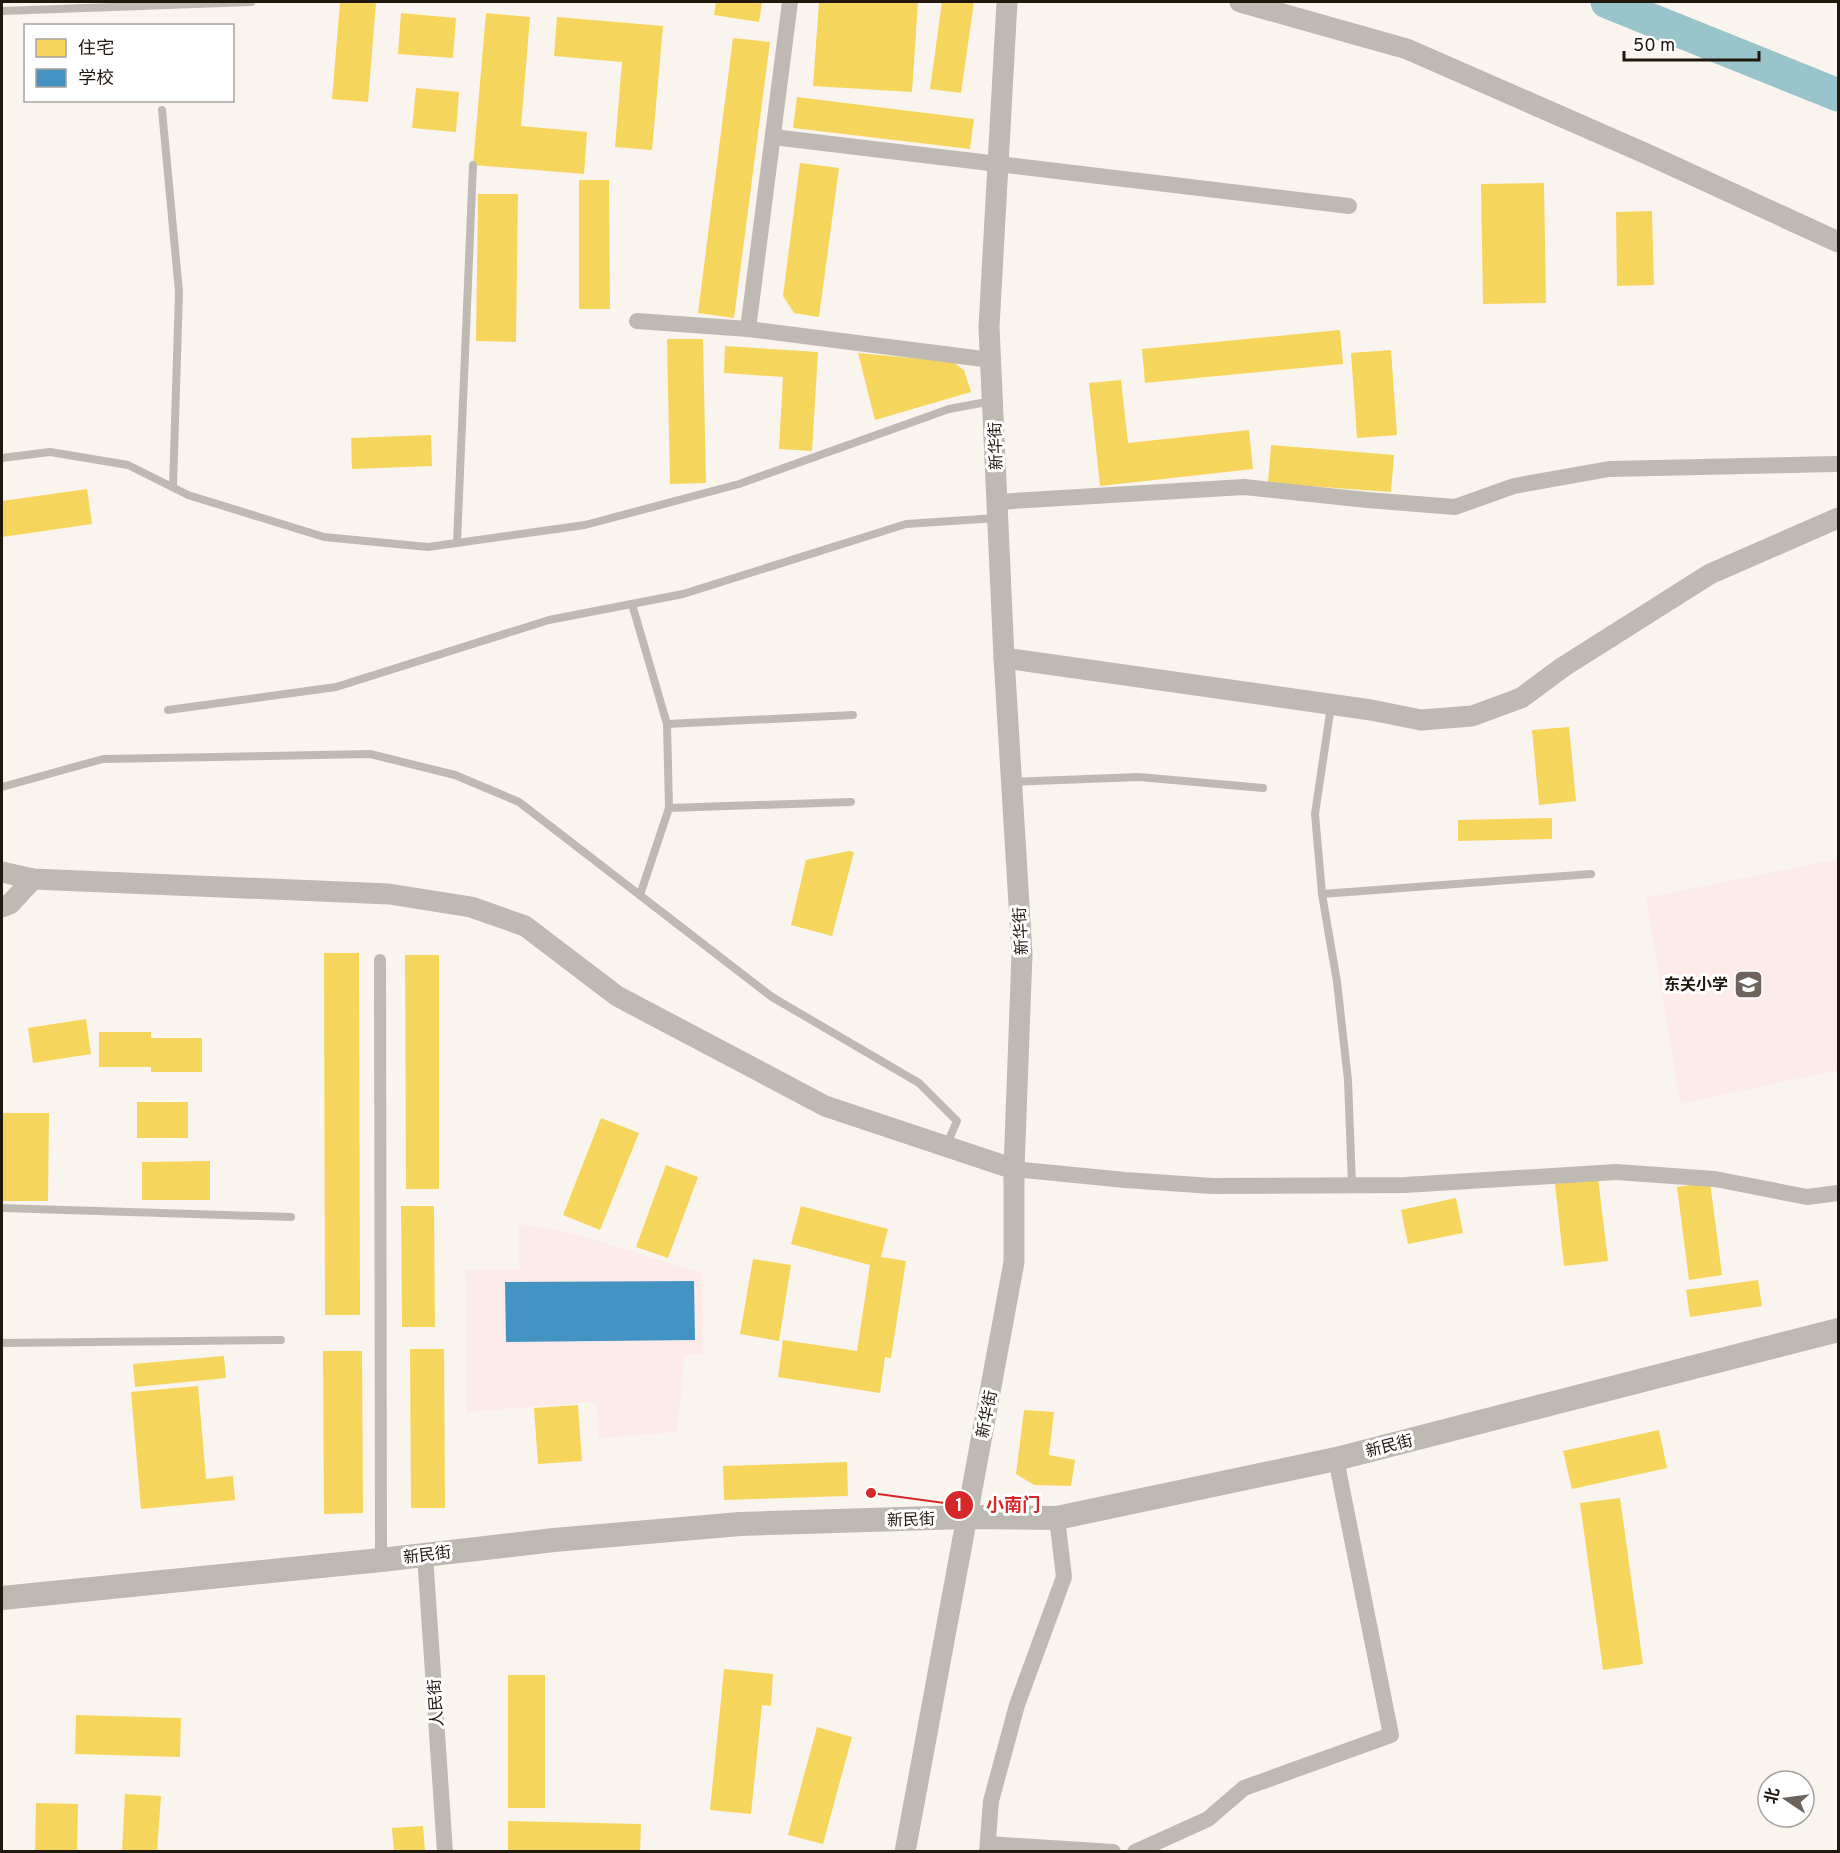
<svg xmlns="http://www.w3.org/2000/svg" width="1840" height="1853" font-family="Overpass,'Noto Sans SC',sans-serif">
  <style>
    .education { fill: #fdebe9 }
    .homes { fill: #f6d55c }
    .schools { fill: #4393c3 }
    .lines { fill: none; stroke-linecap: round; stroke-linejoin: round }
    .river { stroke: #9ac4cb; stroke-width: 33 }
    .service { stroke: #bebab3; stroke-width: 8 }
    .pedestrian { stroke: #bebab3; stroke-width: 12 }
    .minor { stroke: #bebab3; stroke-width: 16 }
    .tertiary { stroke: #bebab3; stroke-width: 21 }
    .secondary { stroke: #beb8b2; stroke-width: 24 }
    .labels { text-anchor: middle; stroke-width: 6; stroke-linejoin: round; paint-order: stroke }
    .street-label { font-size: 16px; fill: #20170d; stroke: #fff }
    .poi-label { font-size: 16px; font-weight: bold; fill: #20170d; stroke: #fff; text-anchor: end }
    .leader { fill: none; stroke: #d62828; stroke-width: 2 }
    .callout-dot { fill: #d62828; stroke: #fff; stroke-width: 2 }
    .mark-label { font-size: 18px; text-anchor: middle; font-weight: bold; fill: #fff }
    .callout-label { font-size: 18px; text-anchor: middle; font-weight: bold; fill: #d62828; stroke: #fff; stroke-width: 6; stroke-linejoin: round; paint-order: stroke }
  </style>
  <rect width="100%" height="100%" fill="#faf4ee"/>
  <g class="education">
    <path d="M1838,859V1070L1680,1104L1646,898Z"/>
    <path d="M519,1224L572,1233L703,1273V1354L685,1355L677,1432L599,1438L596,1402L466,1412L465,1270L519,1269Z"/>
  </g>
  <g class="homes">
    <path d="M340,2L376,3L368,102L332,99Z"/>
    <path d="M716,2H762L759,22L714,15Z"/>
    <path d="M819,2H918L912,92L813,86Z"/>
    <path d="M942,2H974L961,93L930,89Z"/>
    <path d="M401,13L456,18L453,58L398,54Z"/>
    <path d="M486,13L530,17L521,126L587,132L584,174L473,165Z"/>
    <path d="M557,17L663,26L652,150L615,147L622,62L554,56Z"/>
    <path d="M733,38L770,42L734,318L698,313Z"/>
    <path d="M416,88L459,92L456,132L412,128Z"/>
    <path d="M797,97L974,119L970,149L793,128Z"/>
    <path d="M800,163L839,168L819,317L794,313L783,296Z"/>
    <path d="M579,180H609L610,309H579Z"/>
    <path d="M1544,183L1546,303L1483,304L1481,184Z"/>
    <path d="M478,194H518L516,342L476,341Z"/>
    <path d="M1652,211L1654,285L1617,286L1616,212Z"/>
    <path d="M1340,330L1343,364L1145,383L1142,349Z"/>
    <path d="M667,339H703L706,483L670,484Z"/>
    <path d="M725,346L818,352L812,451L779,449L783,377L724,373Z"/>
    <path d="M1391,350L1397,435L1357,438L1351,353Z"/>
    <path d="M858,353L953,362L964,370L971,392L875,420Z"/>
    <path d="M1121,380L1128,443L1249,430L1253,469L1100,486L1089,383Z"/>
    <path d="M431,435L432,466L352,469L351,438Z"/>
    <path d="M1271,445L1394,455L1391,492L1268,483Z"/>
    <path d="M87,489L92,524L2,537V501Z"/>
    <path d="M1569,727L1576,801L1539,805L1532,730Z"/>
    <path d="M1552,818V839L1458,841V820Z"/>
    <path d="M849,851L854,852L832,936L791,925L806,860Z"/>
    <path d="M324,953H359L360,1315H325Z"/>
    <path d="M405,955H439V1189H406Z"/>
    <path d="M86,1019L91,1054L33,1063L28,1028Z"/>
    <path d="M99,1032H151V1038H202V1072H151V1067H99Z"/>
    <rect x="137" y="1102" width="51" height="36"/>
    <path d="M2,1113H49L48,1201H2Z"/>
    <path d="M601,1118L639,1133L600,1230L563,1215Z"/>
    <path d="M210,1161V1200H142V1162Z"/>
    <path d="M666,1165L698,1177L668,1258L636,1247Z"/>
    <path d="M1598,1178L1608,1261L1564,1266L1555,1184Z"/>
    <path d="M1710,1182L1722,1275L1689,1280L1677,1187Z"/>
    <path d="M1456,1198L1463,1233L1408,1244L1401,1210Z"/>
    <path d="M401,1206H434L435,1327H402Z"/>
    <path d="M801,1206L888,1229L881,1257L906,1261L891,1358L885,1357L880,1393L778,1377L783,1340L857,1351L870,1265L791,1244Z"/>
    <path d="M753,1259L791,1265L779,1341L740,1334Z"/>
    <path d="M1758,1280L1762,1306L1690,1317L1686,1290Z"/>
    <path d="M410,1349H444L445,1508H411Z"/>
    <path d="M323,1351H362L363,1513L324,1514Z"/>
    <path d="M224,1356L226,1378L135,1387L133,1364Z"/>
    <path d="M198,1386L206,1479L233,1476L235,1500L141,1509L131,1392Z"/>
    <path d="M578,1405L582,1461L538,1464L534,1408Z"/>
    <path d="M1024,1410L1054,1412L1049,1455L1075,1460L1071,1486L1034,1485L1016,1474Z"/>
    <path d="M1659,1430L1667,1468L1572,1489L1563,1451Z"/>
    <path d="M847,1462L848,1496L724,1500L723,1466Z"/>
    <path d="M1620,1498L1643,1664L1603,1670L1580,1503Z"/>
    <path d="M724,1669L773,1674L771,1706L762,1705L751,1814L710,1810Z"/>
    <rect x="508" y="1675" width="37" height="133"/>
    <path d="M76,1715L181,1718L180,1757L75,1754Z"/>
    <path d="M817,1727L852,1737L823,1844L788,1835Z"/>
    <path d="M125,1794L161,1796L157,1852H122Z"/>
    <path d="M36,1803L78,1804L77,1852H35Z"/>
    <path d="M508,1821L641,1824L640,1852L508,1850Z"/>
    <path d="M423,1826L425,1852H394L392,1828Z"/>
  </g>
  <path class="schools" d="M694,1281L695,1340L506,1342L505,1282Z"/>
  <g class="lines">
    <path class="river" d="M1607,2L1838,95"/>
    <g class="service">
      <path d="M2,11L251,2"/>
      <path d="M162,110L179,292L173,487"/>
      <path d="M2,458L50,452L128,465L188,495L324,537L428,547L585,525L739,484L949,409L992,401"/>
      <path d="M457,543L473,165"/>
      <path d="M632,604L667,724"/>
      <path d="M1331,706L1315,814L1322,894L1337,982L1348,1080L1352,1185"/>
      <path d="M168,710L336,687L549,620L683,594L906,524L997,518"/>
      <path d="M1012,782L1139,777L1263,788"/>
      <path d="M2,787L103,759L370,754L455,775L519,802L772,997L919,1083L957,1121L946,1146"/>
      <path d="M669,808L667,724L853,715"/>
      <path d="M1322,894L1591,874"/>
      <path d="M640,895L669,808L851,802"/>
      <path d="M2,1208L291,1217"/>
      <path d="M2,1343L281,1340"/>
    </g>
    <path class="pedestrian" d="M380,960L381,1560"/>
    <g class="minor">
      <path d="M773,137L1349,206"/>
      <path d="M637,321L748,329L991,360"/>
      <path d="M748,329L790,2"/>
      <path d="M997,502L1244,487L1367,500L1455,507L1514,486L1609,469L1838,464"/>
      <path d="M1014,1169L1125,1180L1212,1186L1405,1185L1616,1172L1715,1179L1807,1197L1838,1193"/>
      <path d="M425,1555L445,1852"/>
      <path d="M988,1844L1113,1852"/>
      <path d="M987,1852L991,1801L1017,1705L1064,1577L1057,1518"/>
      <path d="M1135,1852L1208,1819L1244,1788L1391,1735L1336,1459"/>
    </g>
    <g class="tertiary">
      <path d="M1240,2L1407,49L1649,155L1838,242"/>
      <path d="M1004,658L1371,710L1421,720L1472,716L1521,698L1563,667L1710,574L1838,518"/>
      <path d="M2,872L33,879L389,894L471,907L525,926L617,996L825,1106L1014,1169"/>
      <path d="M2,907L10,904L33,879"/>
      <path d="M905,1852L1014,1262V1169L1022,954L1004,658L989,327L1007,2"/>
    </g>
    <path class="secondary" d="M2,1598L381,1560L554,1540L740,1524L966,1517L1057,1518L1336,1459L1838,1330"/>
  </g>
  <defs>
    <symbol id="school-square" viewBox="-11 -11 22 22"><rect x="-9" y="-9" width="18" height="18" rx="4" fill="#6c645c" stroke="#fff"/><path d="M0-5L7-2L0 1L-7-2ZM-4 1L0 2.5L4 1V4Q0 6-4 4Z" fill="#fff"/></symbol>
  </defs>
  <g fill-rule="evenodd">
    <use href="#school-square" x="1732" y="968" width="33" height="33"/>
  </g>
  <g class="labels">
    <g class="street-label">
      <text transform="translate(995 446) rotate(-92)" y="6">新华街</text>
      <text transform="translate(1020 931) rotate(-93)" y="6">新华街</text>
      <text transform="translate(986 1414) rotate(-79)" y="6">新华街</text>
      <text transform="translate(1389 1445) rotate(-14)" y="6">新民街</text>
      <text transform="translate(911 1519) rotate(-2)" y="6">新民街</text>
      <text transform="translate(427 1554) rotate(-7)" y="6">新民街</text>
      <text transform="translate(435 1703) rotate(-94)" y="6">人民街</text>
    </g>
    <g class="poi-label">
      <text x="1728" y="990">东关小学</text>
    </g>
  </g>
  <path class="leader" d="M871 1493L959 1505"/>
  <g class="callout-dot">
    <circle cx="871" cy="1493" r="6"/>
    <circle cx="959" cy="1505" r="15"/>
  </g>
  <g class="mark-label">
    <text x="959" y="1511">1</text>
  </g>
  <g class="callout-label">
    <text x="1013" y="1511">小南门</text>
  </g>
  <rect width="1840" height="1853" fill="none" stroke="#20170d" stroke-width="6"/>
  <rect x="24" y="24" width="210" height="78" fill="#ffffff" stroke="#a6a29e" stroke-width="1.5"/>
  <rect x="36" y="39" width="30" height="18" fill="#f6d55c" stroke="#a6a29e" stroke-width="1.5"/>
  <text x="78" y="54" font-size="18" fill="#20170d">住宅</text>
  <rect x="36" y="69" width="30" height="18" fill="#4393c3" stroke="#a6a29e" stroke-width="1.5"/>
  <text x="78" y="84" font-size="18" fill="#20170d">学校</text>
  <g transform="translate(1786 1799) rotate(283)"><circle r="28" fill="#ffffff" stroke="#a6a29e" stroke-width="1.5"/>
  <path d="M0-4.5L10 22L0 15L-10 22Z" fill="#6c645c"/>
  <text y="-9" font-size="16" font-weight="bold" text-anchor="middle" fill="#20170d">北</text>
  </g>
  <path d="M1624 51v9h135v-9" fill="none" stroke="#20170d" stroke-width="3"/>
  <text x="1633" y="51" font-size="18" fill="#20170d" stroke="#ffffff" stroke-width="4.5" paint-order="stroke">50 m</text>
</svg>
